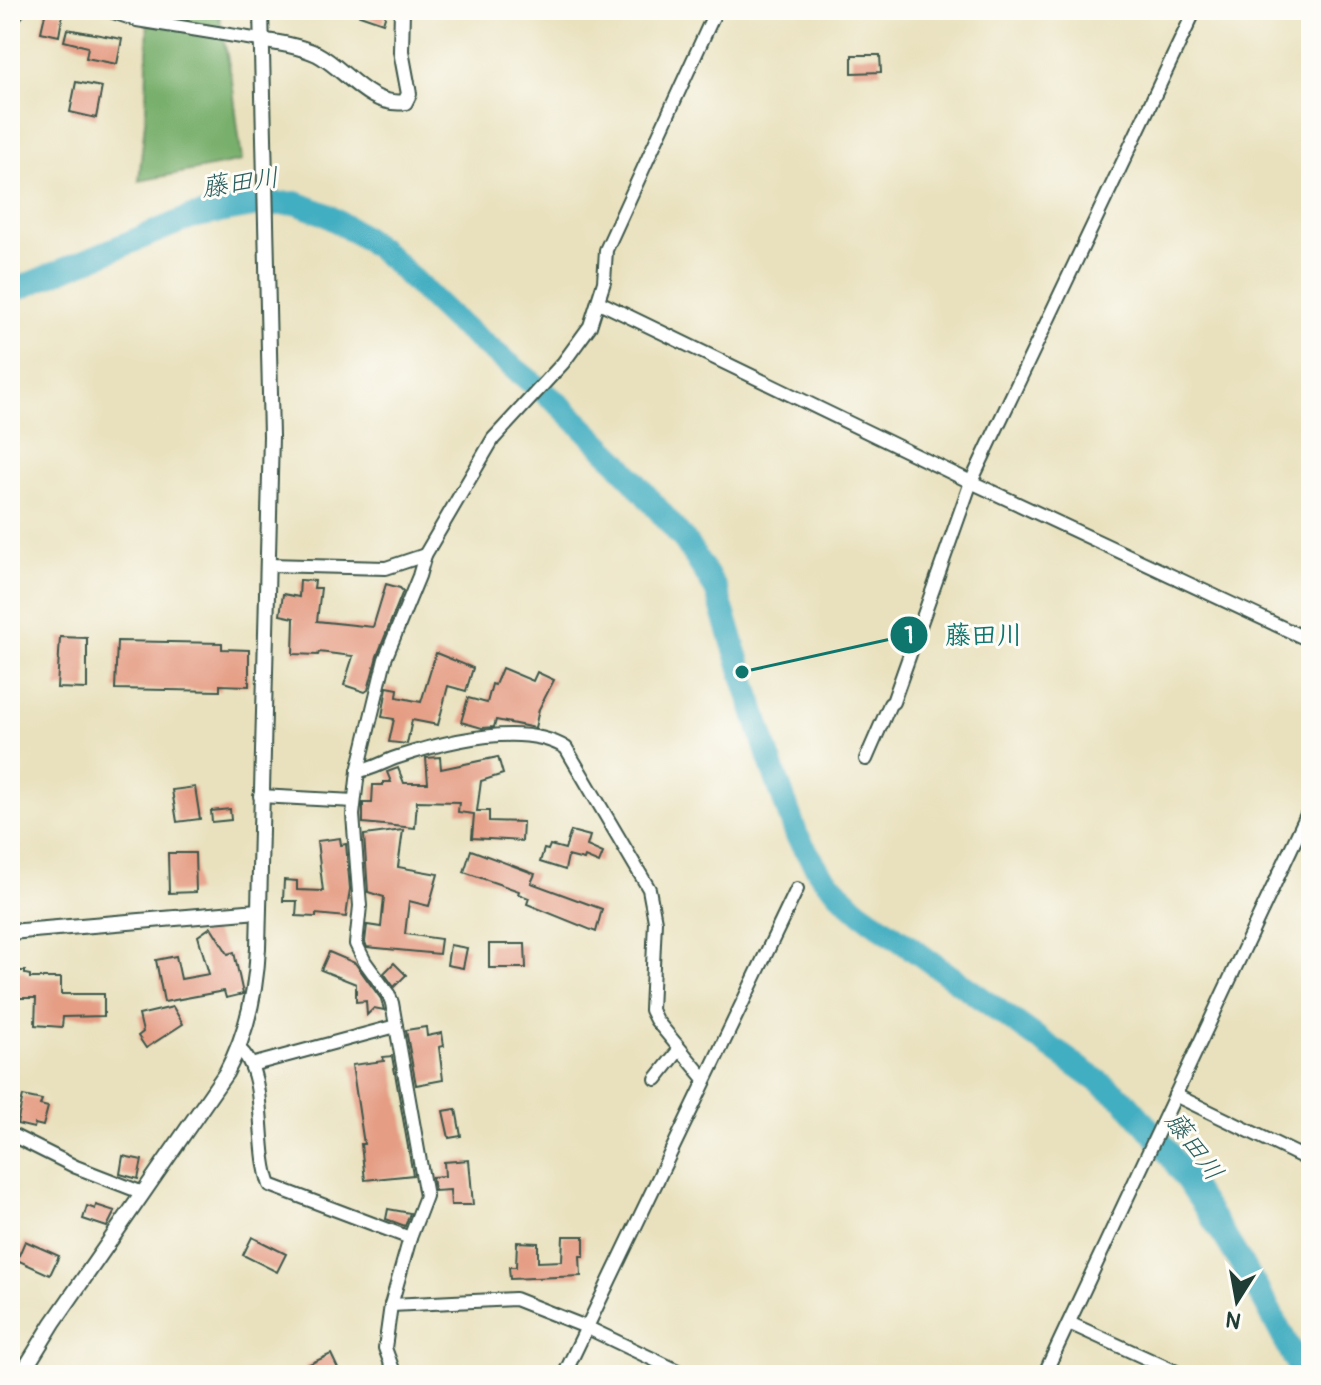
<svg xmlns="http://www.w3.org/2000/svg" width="1321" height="1385" font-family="Pangolin,'Klee One',sans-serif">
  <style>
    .forest { fill: #78af6c; stroke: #4c7650; stroke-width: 2 }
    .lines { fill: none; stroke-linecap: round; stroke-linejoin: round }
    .river { stroke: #43aec1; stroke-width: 24 }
    .building { fill: #e59d84 }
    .minor-casing { stroke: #3d5649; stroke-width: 16 }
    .tertiary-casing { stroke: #3d5649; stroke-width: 18 }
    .minor { stroke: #fff; stroke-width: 12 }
    .tertiary { stroke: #fff; stroke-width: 14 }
    .labels { text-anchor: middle; stroke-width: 6; stroke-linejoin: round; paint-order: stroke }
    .water-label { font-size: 26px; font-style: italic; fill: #2a5f5e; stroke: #fdfcf7 }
    .leader { fill: none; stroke: #0f766e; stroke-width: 3 }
    .callout-dot { fill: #0f766e; stroke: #fdfcf7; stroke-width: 3 }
    .mark-label { font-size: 24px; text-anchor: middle; font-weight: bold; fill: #fff }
    .callout-label { font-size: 26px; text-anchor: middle; font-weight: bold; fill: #0f766e; stroke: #fdfcf7; stroke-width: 6; stroke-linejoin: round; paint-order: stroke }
  </style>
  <rect width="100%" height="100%" fill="#fdfcf7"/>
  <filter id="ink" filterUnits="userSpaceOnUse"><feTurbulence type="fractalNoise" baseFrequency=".0125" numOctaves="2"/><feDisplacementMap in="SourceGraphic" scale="16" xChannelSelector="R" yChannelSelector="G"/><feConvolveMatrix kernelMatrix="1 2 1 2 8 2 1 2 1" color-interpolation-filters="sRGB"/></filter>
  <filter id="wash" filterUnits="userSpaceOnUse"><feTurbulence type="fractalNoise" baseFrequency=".006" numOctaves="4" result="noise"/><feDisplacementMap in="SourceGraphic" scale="32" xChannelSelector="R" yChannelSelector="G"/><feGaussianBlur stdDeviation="1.8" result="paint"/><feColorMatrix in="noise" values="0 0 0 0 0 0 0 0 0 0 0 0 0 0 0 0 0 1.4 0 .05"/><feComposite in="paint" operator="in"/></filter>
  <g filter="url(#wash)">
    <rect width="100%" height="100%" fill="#e9e1be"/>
    <path class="forest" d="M148,10H218L232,81L242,161L139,181L146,111Z"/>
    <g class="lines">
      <path class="river" d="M10,292L191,217L259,205L296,203L325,214L363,237L387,255L453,319L561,406L616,460L686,542L716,589L769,758L797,836L822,876L856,909L1123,1099L1164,1146L1225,1237L1265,1302L1303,1375"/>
    </g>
    <g id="blocks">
      <g class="building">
        <path d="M46,10L63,13L59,36L41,32Z"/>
        <path d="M351,10H387L383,23L351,12Z"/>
        <path d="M67,29L122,39L117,64L86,58L88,47L64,41Z"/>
        <path d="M852,55H880L881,72L852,73Z"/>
        <path d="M76,82L102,87L96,118L70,112Z"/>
        <path d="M300,580L315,581L314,588H321L317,621L373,627L386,584L400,588L403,591L377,656L368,690L365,692L344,685L353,656L319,652L318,655L293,654L294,618L280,615L283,594L299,597Z"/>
        <path d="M60,637L87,638V689L57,688Z"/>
        <path d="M117,641L222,643V649L249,650V686L220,685V691L115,689Z"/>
        <path d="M436,653L473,668L466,691L448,686L438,725L412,720L407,744L389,742L394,719L382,717L387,687L398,689L397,697L421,702Z"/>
        <path d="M502,668L533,681L537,672L554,680L539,709L535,728L496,720L494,727L482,728L461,722L468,698L487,703L492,684L495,685Z"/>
        <path d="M440,757L441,769L498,757L503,774L481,781L477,811H489V821L523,822L522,841L472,838L474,814L458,812L459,802L417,801L415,828L363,823V803H372L373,785H383V782H391L387,772L398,768L404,783H428L426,758Z"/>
        <path d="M195,787L200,819L177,822L172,790Z"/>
        <path d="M230,809L231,820L212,822L211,811Z"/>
        <path d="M403,830L398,867L438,874L429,906L409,901L405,934L441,939L439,954L367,947L365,942L367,925L381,927L384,897L368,892L364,835Z"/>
        <path d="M571,831L590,836L587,846L603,853L599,863L585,857L584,860L568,856L565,870L540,862L544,849L548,850L550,845L565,849Z"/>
        <path d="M340,838L341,845L346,844L350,889L346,917L316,914V917L296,916L297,901H283L284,880L297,881V890L323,891L317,841Z"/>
        <path d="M471,850L535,874L531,883L602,909L596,932L527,904L529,898L518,894L519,891L464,872Z"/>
        <path d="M168,853H195L196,892L169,893Z"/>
        <path d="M211,927L228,954L234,952L243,994L226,998L224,991L164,1002L156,960L176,956L181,979L209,974L198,936Z"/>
        <path d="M489,944H525L526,968H489Z"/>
        <path d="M450,945L467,948L463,968L447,965Z"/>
        <path d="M329,952L355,963L381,999L384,1010L374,1008L367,1015L366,1001L356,1002V984L321,970Z"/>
        <path d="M394,963L406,975L394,987L384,973Z"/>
        <path d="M10,971H25V974L30,975V978H61V994H104V1016L63,1017L62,1027L35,1025L36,998H10Z"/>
        <path d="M173,1007L183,1024L146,1048L138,1036L143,1032L139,1015Z"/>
        <path d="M426,1027L427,1036L442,1033L444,1046L439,1047L443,1080L416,1085L406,1030Z"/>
        <path d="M392,1056L413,1175L365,1180L361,1144H364L352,1065L384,1061L383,1057Z"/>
        <path d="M23,1096L42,1100L40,1105L48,1107L43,1126L35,1124L34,1128L17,1124Z"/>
        <path d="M456,1109L461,1136L449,1138L443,1111Z"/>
        <path d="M123,1156L142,1160L138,1179L120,1174Z"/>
        <path d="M469,1160L473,1205H451L450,1190L434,1191L432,1177L445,1176L444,1162Z"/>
        <path d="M96,1205L115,1211L107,1227L83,1219L87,1206L95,1209Z"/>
        <path d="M388,1209L410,1213L405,1226L386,1219Z"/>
        <path d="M563,1236H584V1256H580L581,1276L510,1279L509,1267H516L517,1242L538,1243V1262L562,1261Z"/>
        <path d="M252,1237L286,1254L277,1272L243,1255Z"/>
        <path d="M25,1241L59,1256L50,1275L17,1260Z"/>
        <path d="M331,1354L341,1375H310L305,1366Z"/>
      </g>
    </g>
  </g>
  <g filter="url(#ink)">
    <use href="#blocks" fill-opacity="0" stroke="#3d5649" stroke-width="2"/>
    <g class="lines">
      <defs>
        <g id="minor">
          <path d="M107,10L137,20L260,40"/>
          <path d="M10,21L19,10"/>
          <path d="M599,302L971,482L1311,641"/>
          <path d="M268,565L386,568L425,555"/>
          <path d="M866,759L890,704L893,702L971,482L1195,10"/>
          <path d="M358,771C372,770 385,761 398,757C444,742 523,721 566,748L649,889L655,921L651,1010L656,1020L704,1078"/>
          <path d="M260,796L354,801"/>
          <path d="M238,1048C269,1071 255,1146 270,1185L410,1238"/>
          <path d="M251,1065L396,1026"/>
          <path d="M656,1079L679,1050"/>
          <path d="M1175,1095L1311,1161"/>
          <path d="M10,1134L76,1167L143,1193"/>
          <path d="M391,1305L385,1348L395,1375"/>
          <path d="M1069,1323L1183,1375"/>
          <path d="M564,1375L797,889"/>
          <path d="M686,1375L586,1327L515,1299L391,1305L410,1238L426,1196L392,1003L389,995L365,962L356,944L360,906L353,815L358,771L385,659L419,576L425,555L493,439L563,363L590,326L604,282L606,250L716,10"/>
          <path d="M1044,1375L1311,806"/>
        </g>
        <g id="tertiary">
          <path d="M260,40C280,43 299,46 317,54C346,69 368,107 405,102L409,94L401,51L402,10"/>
          <path d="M10,932L258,911"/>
          <path d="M21,1375L53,1323L226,1073C247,1034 256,993 258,948L271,436L261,10"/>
        </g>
      </defs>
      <use href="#minor" class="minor-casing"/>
      <use href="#tertiary" class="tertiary-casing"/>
      <use href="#minor" class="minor"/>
      <use href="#tertiary" class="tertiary"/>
    </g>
  </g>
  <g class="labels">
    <g class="water-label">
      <text transform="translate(240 182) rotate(-8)" y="9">藤田川</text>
      <text transform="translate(1195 1146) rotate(54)" y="9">藤田川</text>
    </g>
  </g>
  <path class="leader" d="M742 672L909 635"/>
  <g class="callout-dot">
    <circle cx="742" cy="672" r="8"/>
    <circle cx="909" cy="635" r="20"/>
  </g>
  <g class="mark-label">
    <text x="909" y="643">1</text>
  </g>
  <g class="callout-label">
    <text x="984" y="644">藤田川</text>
  </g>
  <rect width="1321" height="1385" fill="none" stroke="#fdfcf7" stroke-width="40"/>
  <g transform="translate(1237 1301) rotate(191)" stroke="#fdfcf7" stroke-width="6" paint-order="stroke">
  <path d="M0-6L14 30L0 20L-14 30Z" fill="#1f3d34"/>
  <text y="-12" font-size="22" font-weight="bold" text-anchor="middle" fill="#1f3d34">N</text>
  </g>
</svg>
